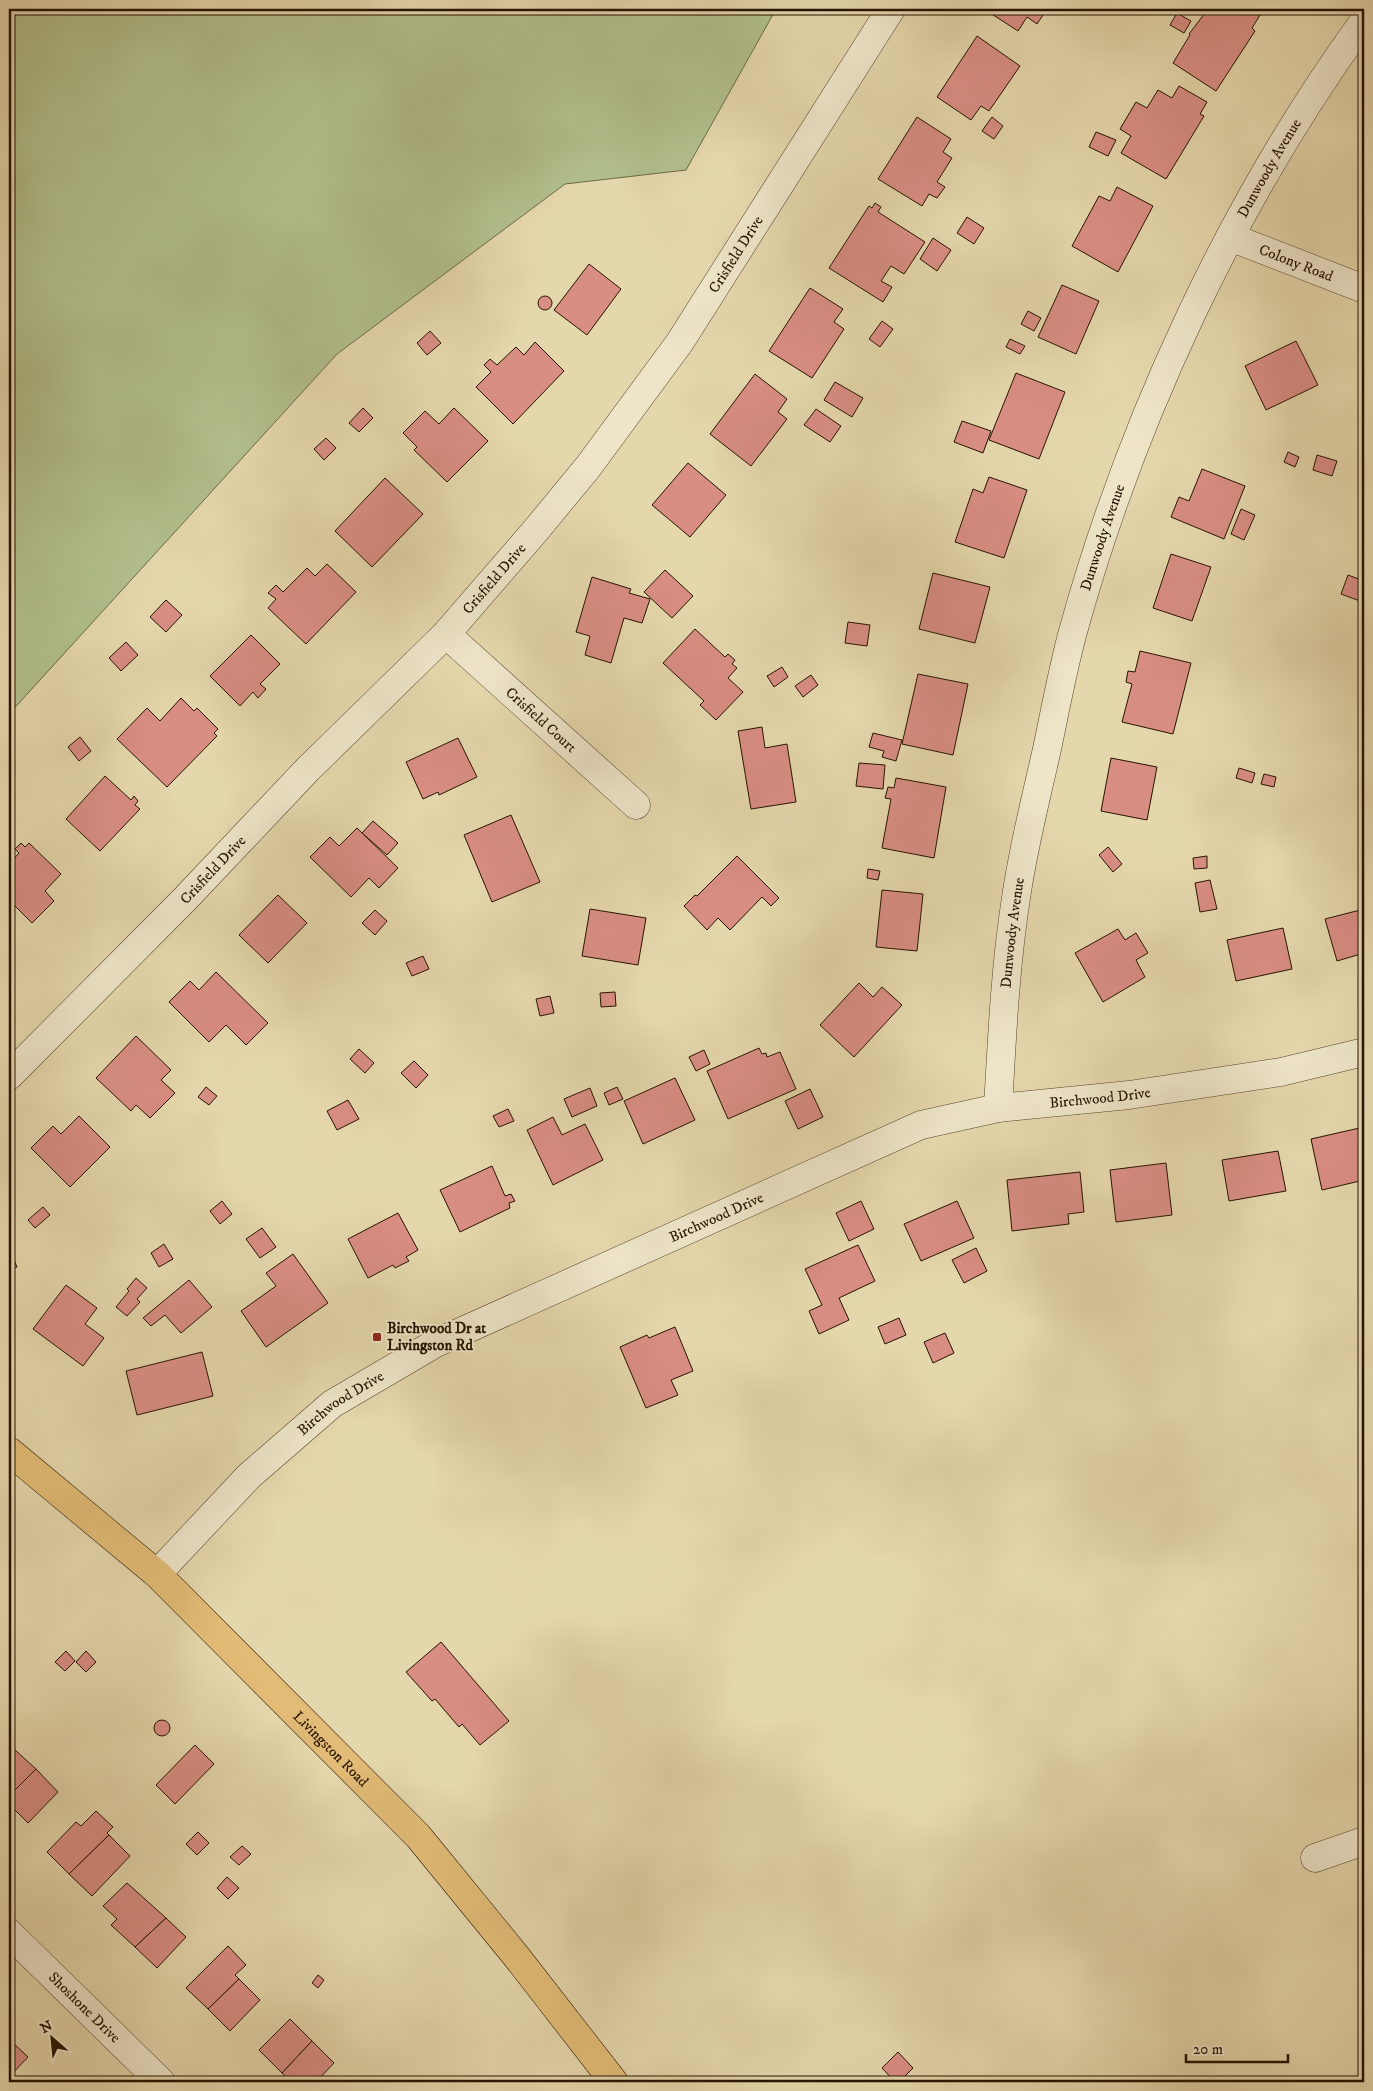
<svg xmlns="http://www.w3.org/2000/svg" width="1373" height="2091" font-family="'IM FELL DW Pica',serif">
  <style>
    .green { fill: #b1bf8c; stroke: #6b6946 }
    .building { fill: #d98e83; stroke: #251300 }
    .lines { fill: none; stroke-linecap: round; stroke-linejoin: round }
    .minor-casing { stroke: #55442b; stroke-width: 29 }
    .major-casing { stroke: #251300; stroke-width: 29 }
    .minor { stroke: #eee5c9; stroke-width: 28 }
    .major { stroke: #e2bc76; stroke-width: 28 }
    .poi-dot { fill: #8f2418; stroke: #eee5c9; stroke-width: 2 }
    .labels { text-anchor: middle; stroke-width: 4; stroke-linejoin: round; paint-order: stroke }
    .street-label { font-size: 15px; fill: #251300; stroke: #eee5c9 }
    .poi-label { font-size: 15px; font-weight: bold; fill: #251300; stroke: #eee5c9; text-anchor: start }
  </style>
  <rect width="100%" height="100%" fill="#e5d7ac"/>
  <filter id="stains"><feTurbulence type="fractalNoise" baseFrequency=".004" numOctaves="4"/><feColorMatrix values="0 0 0 0 .2 0 0 0 0 .09 0 0 0 0 .02 0 0 0 .5 -.17"/></filter>
  <radialGradient id="worn" r=".72"><stop offset=".6" stop-color="#630" stop-opacity="0"/><stop offset="1" stop-color="#630" stop-opacity=".3"/></radialGradient>
  <path class="green" d="M9,9H776L686,170L565,184L337,354L9,714Z"/>
  <g class="building">
    <path d="M984,9H1047L1037,24L1027,17L1018,31Z"/>
    <path d="M1208,9H1250L1260,15L1252,28L1255,31L1216,91L1173,63L1190,35L1189,34Z"/>
    <path d="M1177,13L1191,21L1184,33L1170,25Z"/>
    <path d="M977,36L1020,66L989,111L981,106L971,120L937,97Z"/>
    <path d="M1179,86L1207,102L1200,114L1204,116L1166,179L1121,153L1131,136L1120,129L1136,102L1147,108L1158,90L1172,98Z"/>
    <path d="M917,117L951,139L943,152L952,158L937,182L945,187L937,198L929,194L922,206L878,179Z"/>
    <path d="M992,117L1003,126L994,139L982,131Z"/>
    <path d="M1096,132L1116,140L1108,156L1089,147Z"/>
    <path d="M1117,187L1153,206L1118,272L1072,246L1099,196L1110,201Z"/>
    <path d="M875,203L881,207L878,212L925,242L904,274L891,266L881,281L892,287L883,302L829,268L869,206L872,208Z"/>
    <path d="M967,217L984,228L974,244L957,233Z"/>
    <path d="M933,238L951,250L937,271L920,259Z"/>
    <path d="M589,264L621,289L587,335L554,310Z"/>
    <path d="M1062,285L1099,301L1076,354L1038,337Z"/>
    <path d="M810,288L843,309L834,322L844,329L812,378L769,351Z"/>
    <circle cx="545" cy="303" r="7"/>
    <path d="M1028,311L1041,318L1034,331L1021,324Z"/>
    <path d="M882,321L893,329L880,347L869,339Z"/>
    <path d="M430,331L441,343L427,355L417,343Z"/>
    <path d="M1010,339L1025,346L1020,354L1006,347Z"/>
    <path d="M1296,341L1318,385L1266,410L1245,366Z"/>
    <path d="M535,342L564,371L513,424L476,387L491,372L484,365L490,359L497,365L516,347L524,355Z"/>
    <path d="M1016,373L1065,392L1039,459L989,440Z"/>
    <path d="M755,374L787,399L778,412L787,419L751,466L710,434Z"/>
    <path d="M835,382L863,398L852,417L824,400Z"/>
    <path d="M363,408L373,418L359,432L349,423Z"/>
    <path d="M454,408L488,441L447,482L414,450L417,447L403,433L425,411L439,424Z"/>
    <path d="M816,409L841,426L830,442L804,425Z"/>
    <path d="M962,421L991,431L983,453L954,442Z"/>
    <path d="M326,438L336,448L324,460L314,449Z"/>
    <path d="M1288,452L1299,457L1295,467L1284,462Z"/>
    <path d="M1317,455L1337,461L1332,476L1313,470Z"/>
    <path d="M688,463L726,495L690,537L652,505Z"/>
    <path d="M1202,469L1245,486L1224,539L1171,517L1179,497L1189,501Z"/>
    <path d="M989,477L1027,490L1004,558L955,542L973,489L983,493Z"/>
    <path d="M385,478L423,514L372,567L335,531Z"/>
    <path d="M1241,509L1255,515L1244,540L1231,534Z"/>
    <path d="M1171,554L1211,567L1192,621L1153,608Z"/>
    <path d="M327,564L356,592L306,644L268,608L276,599L268,593L276,585L283,592L307,568L315,576Z"/>
    <path d="M665,570L693,596L672,618L644,592Z"/>
    <path d="M933,573L990,587L975,643L919,629Z"/>
    <path d="M1348,575L1364,581V590L1360,601L1341,594Z"/>
    <path d="M592,577L631,589L629,593L650,599L642,623L624,618L611,663L585,655L590,636L576,632Z"/>
    <path d="M166,600L182,615L166,632L150,617Z"/>
    <path d="M848,622L870,625L867,646L845,643Z"/>
    <path d="M695,629L725,657L728,654L735,660L732,664L737,668L728,678L743,692L716,720L700,705L704,701L663,663Z"/>
    <path d="M251,635L280,664L260,684L266,689L258,698L253,692L240,706L210,676Z"/>
    <path d="M126,642L138,655L121,671L109,658Z"/>
    <path d="M1140,651L1191,663L1173,734L1122,722L1132,684L1126,682L1128,671L1135,672Z"/>
    <path d="M782,667L788,677L774,687L767,676Z"/>
    <path d="M918,674L968,684L953,755L902,744Z"/>
    <path d="M811,675L818,685L803,697L795,686Z"/>
    <path d="M181,698L194,711L197,708L218,729L214,733L217,736L167,787L117,739L147,708L160,721Z"/>
    <path d="M762,727L765,748L787,744L796,802L751,809L738,731Z"/>
    <path d="M873,733L902,740L896,761L882,757L884,751L869,747Z"/>
    <path d="M80,737L91,751L79,761L68,747Z"/>
    <path d="M458,738L477,777L439,795L438,792L423,799L406,762Z"/>
    <path d="M1111,758L1157,767L1147,820L1101,811Z"/>
    <path d="M859,763L885,765L883,789L856,786Z"/>
    <path d="M1239,768L1255,773L1252,783L1236,778Z"/>
    <path d="M1264,774L1276,777L1274,787L1261,784Z"/>
    <path d="M105,776L131,800L134,796L138,801L135,805L140,809L100,851L66,819Z"/>
    <path d="M896,778L946,787L934,858L882,848L891,799L885,798L888,787L894,788Z"/>
    <path d="M511,815L540,882L492,902L464,835Z"/>
    <path d="M373,821L398,843L387,855L362,833Z"/>
    <path d="M357,828L398,868L379,888L369,878L351,897L310,857L330,837L339,846Z"/>
    <path d="M21,843L25,847L29,843L61,874L45,891L54,901L32,923L9,900V864L19,853L15,849Z"/>
    <path d="M1108,847L1122,864L1113,872L1099,855Z"/>
    <path d="M737,856L779,898L771,906L762,897L730,930L718,918L707,930L684,906L695,895L697,896Z"/>
    <path d="M1207,856V868L1194,869L1193,858Z"/>
    <path d="M868,869L880,871L878,880L867,878Z"/>
    <path d="M1210,880L1217,909L1200,912L1195,883Z"/>
    <path d="M882,890L923,894L917,951L876,947Z"/>
    <path d="M278,895L307,923L268,963L239,935Z"/>
    <path d="M590,909L646,918L638,965L582,956Z"/>
    <path d="M1364,909V953L1337,961L1325,919Z"/>
    <path d="M375,910L387,921L375,935L362,923Z"/>
    <path d="M1283,928L1292,969L1236,981L1227,940Z"/>
    <path d="M1118,929L1125,940L1136,933L1148,953L1136,960L1145,977L1103,1002L1075,953Z"/>
    <path d="M423,956L429,969L412,976L406,963Z"/>
    <path d="M216,972L268,1023L246,1045L226,1025L209,1042L169,1002L190,981L199,990Z"/>
    <path d="M859,983L873,997L882,987L902,1005L854,1057L820,1025Z"/>
    <path d="M615,992L616,1006L601,1007L600,993Z"/>
    <path d="M550,996L554,1013L540,1016L536,999Z"/>
    <path d="M136,1036L171,1070L161,1080L175,1093L150,1118L136,1105L131,1111L96,1078Z"/>
    <path d="M759,1048L762,1054L766,1053L767,1057L780,1052L796,1089L728,1119L707,1071Z"/>
    <path d="M359,1049L374,1063L365,1073L350,1059Z"/>
    <path d="M704,1050L710,1064L696,1071L689,1057Z"/>
    <path d="M414,1061L428,1075L416,1088L401,1073Z"/>
    <path d="M675,1078L695,1120L643,1144L624,1101Z"/>
    <path d="M206,1087L217,1096L209,1105L198,1097Z"/>
    <path d="M617,1087L623,1099L609,1105L604,1093Z"/>
    <path d="M590,1088L597,1106L572,1117L564,1099Z"/>
    <path d="M810,1089L823,1117L798,1129L785,1101Z"/>
    <path d="M348,1100L359,1119L337,1130L327,1111Z"/>
    <path d="M508,1109L514,1121L499,1127L493,1116Z"/>
    <path d="M79,1116L110,1147L70,1187L31,1148L53,1126L61,1134Z"/>
    <path d="M553,1117L562,1135L585,1124L603,1160L553,1185L527,1130Z"/>
    <path d="M1364,1127V1180L1322,1190L1311,1139Z"/>
    <path d="M1278,1151L1286,1191L1229,1201L1222,1160Z"/>
    <path d="M1166,1163L1172,1215L1116,1222L1110,1170Z"/>
    <path d="M492,1166L505,1196L511,1194L515,1201L509,1203L510,1208L460,1232L440,1190Z"/>
    <path d="M1080,1172L1084,1212L1068,1214L1069,1224L1012,1231L1007,1180Z"/>
    <path d="M222,1201L232,1214L220,1224L210,1211Z"/>
    <path d="M861,1201L874,1229L849,1241L836,1213Z"/>
    <path d="M957,1201L974,1238L921,1261L904,1224Z"/>
    <path d="M43,1207L50,1215L35,1228L28,1220Z"/>
    <path d="M398,1213L418,1250L406,1257L409,1261L395,1268L393,1265L368,1278L348,1239Z"/>
    <path d="M262,1228L276,1247L260,1258L246,1239Z"/>
    <path d="M164,1244L173,1259L159,1267L151,1253Z"/>
    <path d="M858,1245L875,1281L839,1298L849,1320L819,1334L809,1311L822,1305L805,1269Z"/>
    <path d="M9,1248L17,1267L9,1270Z"/>
    <path d="M976,1248L987,1271L964,1283L952,1260Z"/>
    <path d="M293,1254L328,1303L266,1347L241,1311L276,1286L266,1273Z"/>
    <path d="M136,1278L147,1288L137,1299L140,1302L127,1316L116,1307L129,1291L127,1289Z"/>
    <path d="M189,1280L212,1307L181,1333L165,1315L151,1326L143,1318Z"/>
    <path d="M66,1285L97,1308L85,1324L104,1338L83,1366L33,1329Z"/>
    <path d="M899,1318L906,1335L885,1344L878,1327Z"/>
    <path d="M675,1327L693,1371L671,1380L678,1395L646,1408L620,1347L647,1335L649,1338Z"/>
    <path d="M945,1333L954,1353L933,1363L924,1342Z"/>
    <path d="M202,1352L213,1396L137,1415L126,1371Z"/>
    <path d="M441,1642L509,1721L480,1745L462,1724L459,1727L435,1699L432,1701L406,1672Z"/>
    <path d="M66,1651L75,1661L65,1671L55,1662Z"/>
    <path d="M86,1651L96,1662L86,1672L76,1662Z"/>
    <circle cx="162" cy="1728" r="8"/>
    <path d="M195,1745L214,1764L175,1804L156,1785Z"/>
    <path d="M14,1749L36,1769L9,1796V1754Z"/>
    <path d="M36,1769L58,1792L28,1823L9,1804V1796Z"/>
    <path d="M96,1811L113,1827L107,1833L109,1835L69,1874L47,1852L76,1822L81,1826Z"/>
    <path d="M198,1832L209,1843L197,1855L186,1844Z"/>
    <path d="M109,1835L130,1856L92,1896L69,1874Z"/>
    <path d="M242,1846L251,1854L239,1865L230,1857Z"/>
    <path d="M227,1877L239,1888L228,1899L217,1888Z"/>
    <path d="M127,1883L166,1918L135,1947L111,1925L117,1919L103,1906Z"/>
    <path d="M166,1918L186,1937L157,1968L135,1947Z"/>
    <path d="M228,1946L246,1965L235,1975L239,1979L208,2009L186,1988Z"/>
    <path d="M318,1975L324,1980L318,1988L312,1983Z"/>
    <path d="M239,1979L260,2000L230,2031L208,2009Z"/>
    <path d="M290,2019L312,2041L282,2073L259,2050Z"/>
    <path d="M9,2039L28,2057L9,2077Z"/>
    <path d="M312,2041L334,2063L316,2082H291L282,2073Z"/>
    <path d="M898,2052L913,2068L899,2082H895L882,2068Z"/>
  </g>
  <g class="lines">
    <defs>
      <g id="minor">
        <path id="s1" d="M1230,237L1364,289"/>
        <path id="s2" d="M446,634L636,805"/>
        <path id="s3" d="M9,1076L185,899L308,769L446,634L536,530L588,467L680,342L891,9"/>
        <path id="s4" d="M998,1108C1002,1038 1005,968 1016,898C1023,848 1036,798 1047,749C1055,711 1062,673 1072,635C1131,420 1233,201 1364,21"/>
        <path id="s5" d="M157,1574L249,1476L332,1404L436,1343L921,1125L998,1108L1129,1095L1281,1072L1364,1052"/>
        <path d="M1315,1858L1364,1841"/>
        <path id="s6" d="M9,1933L161,2082"/>
      </g>
      <g id="major">
        <path id="s7" d="M9,1451L157,1574L418,1836L516,1956L614,2082"/>
      </g>
    </defs>
    <use href="#minor" class="minor-casing"/>
    <use href="#major" class="major-casing"/>
    <use href="#minor" class="minor"/>
    <use href="#major" class="major"/>
  </g>
  <rect class="poi-dot" x="372" y="1332" width="10" height="10" rx="2.5"/>
  <g class="labels">
    <g class="street-label">
      <text dy="5" stroke="none"><textPath href="#s4" startOffset="988">Dunwoody Avenue</textPath></text>
      <text dy="5" stroke="none"><textPath href="#s3" startOffset="1100">Crisfield Drive</textPath></text>
      <text dy="5" stroke="none"><textPath href="#s1" startOffset="71">Colony Road</textPath></text>
      <text dy="5" stroke="none"><textPath href="#s4" startOffset="582">Dunwoody Avenue</textPath></text>
      <text dy="5" stroke="none"><textPath href="#s3" startOffset="695">Crisfield Drive</textPath></text>
      <text dy="5" stroke="none"><textPath href="#s2" startOffset="128">Crisfield Court</textPath></text>
      <text dy="5" stroke="none"><textPath href="#s3" startOffset="290">Crisfield Drive</textPath></text>
      <text dy="5" stroke="none"><textPath href="#s4" startOffset="176">Dunwoody Avenue</textPath></text>
      <text dy="5" stroke="none"><textPath href="#s5" startOffset="1078">Birchwood Drive</textPath></text>
      <text dy="5" stroke="none"><textPath href="#s5" startOffset="672">Birchwood Drive</textPath></text>
      <text dy="5" stroke="none"><textPath href="#s5" startOffset="252">Birchwood Drive</textPath></text>
      <text dy="5" stroke="none"><textPath href="#s7" startOffset="439">Livingston Road</textPath></text>
      <text dy="5" stroke="none"><textPath href="#s6" startOffset="106">Shoshone Drive</textPath></text>
    </g>
    <g class="poi-label">
      <text x="387" y="1333">Birchwood Dr at<tspan x="387" dy="17">Livingston Rd</tspan></text>
    </g>
  </g>
  <rect width="1373" height="2091" fill="none" stroke="#e5d7ac" stroke-width="30"/>
  <rect x="10" y="10" width="1353" height="2071" fill="none" stroke="#251300" stroke-width="2.5"/>
  <rect x="15" y="15" width="1343" height="2061" fill="none" stroke="#251300"/>
  <g transform="translate(52 2038) rotate(333)" stroke="#eee5c9" stroke-width="4" paint-order="stroke">
  <path d="M0-4L9 19L0 12L-9 19Z" fill="#251300"/>
  <text y="-8" font-size="14" font-weight="bold" text-anchor="middle" fill="#251300">N</text>
  </g>
  <path d="M1186 2054v8h102v-8" fill="none" stroke="#251300" stroke-width="2.5"/>
  <text x="1193" y="2054" font-size="15" fill="#251300" stroke="#eee5c9" stroke-width="4" paint-order="stroke">20 m</text>
  <rect width="100%" height="100%" filter="url(#stains)"/>
  <rect width="100%" height="100%" fill="url(#worn)"/>
</svg>
